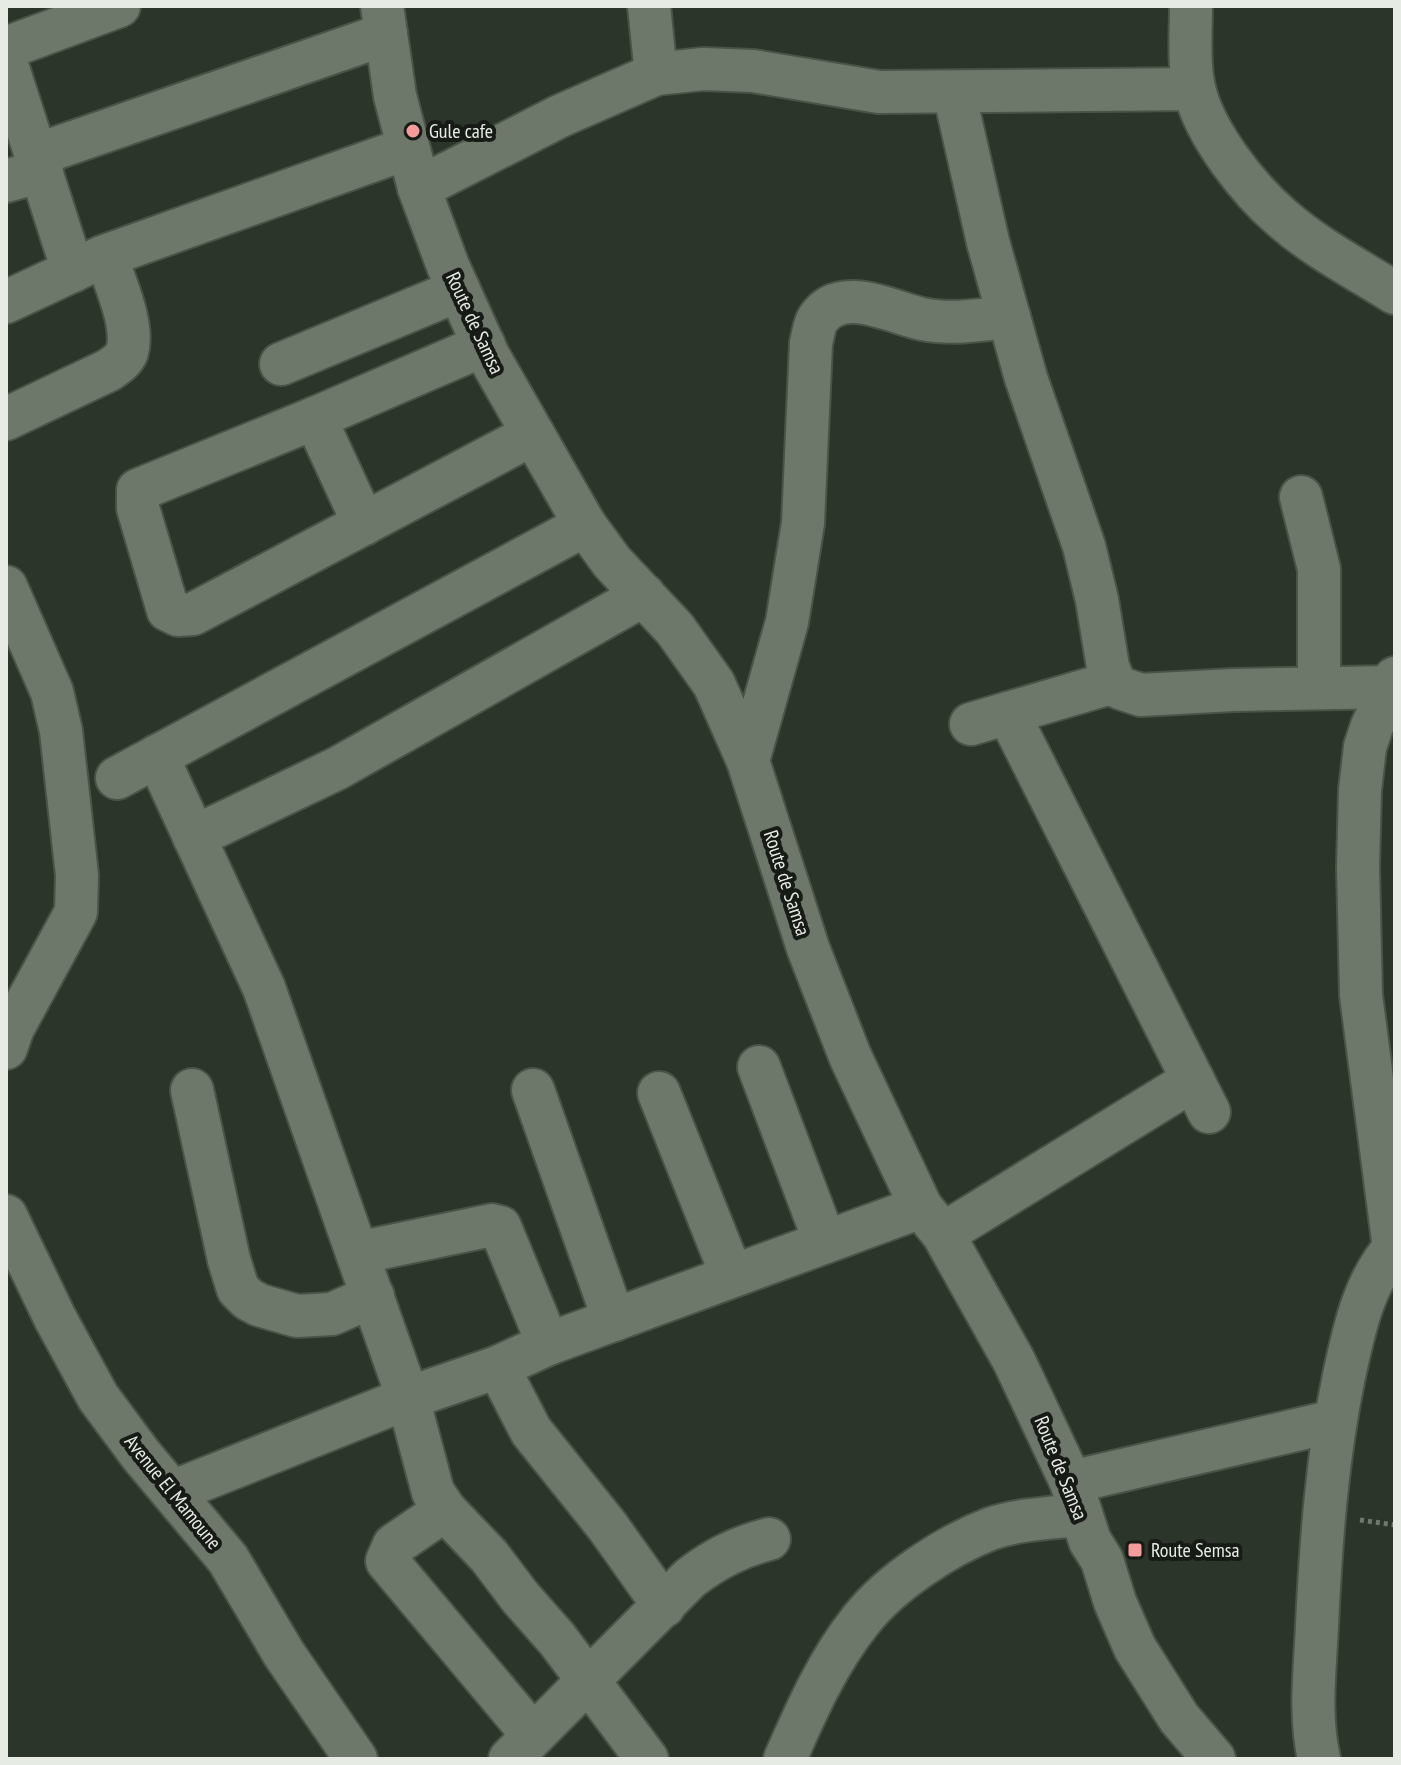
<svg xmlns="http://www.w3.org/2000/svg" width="1401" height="1765" font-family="'PT Sans Narrow',sans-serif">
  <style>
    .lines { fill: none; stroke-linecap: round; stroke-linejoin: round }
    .minor-casing { stroke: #4b5348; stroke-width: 46 }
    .path { stroke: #70786e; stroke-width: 5; stroke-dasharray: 4 4; stroke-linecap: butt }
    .minor { stroke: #6d786a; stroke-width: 42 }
    .poi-dot { fill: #f59b99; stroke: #171b16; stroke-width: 3 }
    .labels { text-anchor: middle; stroke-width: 8; stroke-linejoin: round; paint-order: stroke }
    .poi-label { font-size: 20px; fill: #e6ece4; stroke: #171b16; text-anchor: start }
    .street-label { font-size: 20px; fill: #e6ece4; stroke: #171b16 }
  </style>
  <rect width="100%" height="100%" fill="#2b3529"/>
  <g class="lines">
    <defs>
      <g id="minor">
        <path d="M382,6L395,96L419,188L448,266L488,355L585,525L612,562L675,629L714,684L748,761L808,948L850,1056L921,1207L943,1234L1014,1361L1071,1482L1090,1541L1102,1560L1115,1602L1135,1648L1179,1718L1214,1759"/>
        <path d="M649,6L656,74"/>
        <path d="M1191,6C1191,34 1188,65 1195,92C1206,135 1248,189 1282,218C1316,248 1357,269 1395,293"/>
        <path d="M6,48L119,6"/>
        <path d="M6,62L73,271"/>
        <path d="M954,92L988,242L1026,378L1084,546L1097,600L1108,667L1114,682L1120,688L1141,695L1233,690L1392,687"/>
        <path d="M36,155L386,34"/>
        <path d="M6,181L42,171"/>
        <path d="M419,188L560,116L656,74L703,69L753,71L879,92L1194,89"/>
        <path d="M6,302L102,257L408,148"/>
        <path d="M484,345L315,418L138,490V508L168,610L178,615L193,614L533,434"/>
        <path d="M281,364L459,290"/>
        <path d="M315,418L364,524"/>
        <path d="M6,419L109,370C116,365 124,360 127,352C135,325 114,281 106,256"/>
        <path d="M1301,497L1319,569V688"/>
        <path d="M6,587L52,692L61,731L77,875L76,912L13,1028L6,1048"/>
        <path d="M1008,713L1209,1112"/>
        <path d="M971,724L1114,682"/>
        <path d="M157,756L264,988L357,1253"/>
        <path d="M748,761L787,622L803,523L811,343C813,336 814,325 818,319C841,284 893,313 922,319C951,325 980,320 1009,317"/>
        <path d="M117,778L585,525"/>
        <path d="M194,837L338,768L644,595"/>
        <path d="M759,1067L825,1242"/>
        <path d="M192,1090L229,1260L238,1289L248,1299L259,1305L297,1316L332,1314L373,1296"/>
        <path d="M533,1090L614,1320"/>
        <path d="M659,1093L732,1276"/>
        <path d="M6,1216L55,1318L98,1397L141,1455L228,1559L284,1654L356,1759"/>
        <path d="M943,1234L1193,1080"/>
        <path d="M1394,1248L1361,995L1358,867L1360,790L1365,747L1372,726L1395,678"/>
        <path d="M548,1344L500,1227L492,1225L357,1253L408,1398L433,1492L445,1510L489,1556L520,1597L557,1639L647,1759"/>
        <path d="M498,1367L531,1431L608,1527L664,1606"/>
        <path d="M1071,1482L1335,1421"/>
        <path d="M172,1492L408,1398L498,1367L548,1344L921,1207"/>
        <path d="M445,1510L394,1545L387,1561L532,1734"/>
        <path d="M510,1759L690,1578C715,1559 738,1547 769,1539"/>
        <path d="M785,1759C806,1711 828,1661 861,1620C890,1583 946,1546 990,1529C1018,1519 1051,1518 1080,1515"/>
        <path d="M1319,1759C1309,1715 1315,1670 1317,1625C1321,1541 1327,1458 1344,1376C1354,1330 1363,1283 1395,1247"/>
      </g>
    </defs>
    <use href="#minor" class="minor-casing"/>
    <path class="path" d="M1360,1520L1395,1525"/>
    <use href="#minor" class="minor"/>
  </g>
  <g class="poi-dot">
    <circle cx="413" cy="131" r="8"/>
    <rect x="1127" y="1542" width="16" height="16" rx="4"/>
  </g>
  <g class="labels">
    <g class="poi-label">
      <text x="429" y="138">Gule cafe</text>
      <text x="1151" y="1557">Route Semsa</text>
    </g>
    <g class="street-label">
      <text transform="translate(475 323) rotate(65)" y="7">Route de Samsa</text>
      <text transform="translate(787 883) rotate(72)" y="7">Route de Samsa</text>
      <text transform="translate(1061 1468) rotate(68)" y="7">Route de Samsa</text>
      <text transform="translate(173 1492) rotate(51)" y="7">Avenue El Mamoune</text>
    </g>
  </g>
  <rect width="1401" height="1765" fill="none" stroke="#e6ece4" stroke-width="16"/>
</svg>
